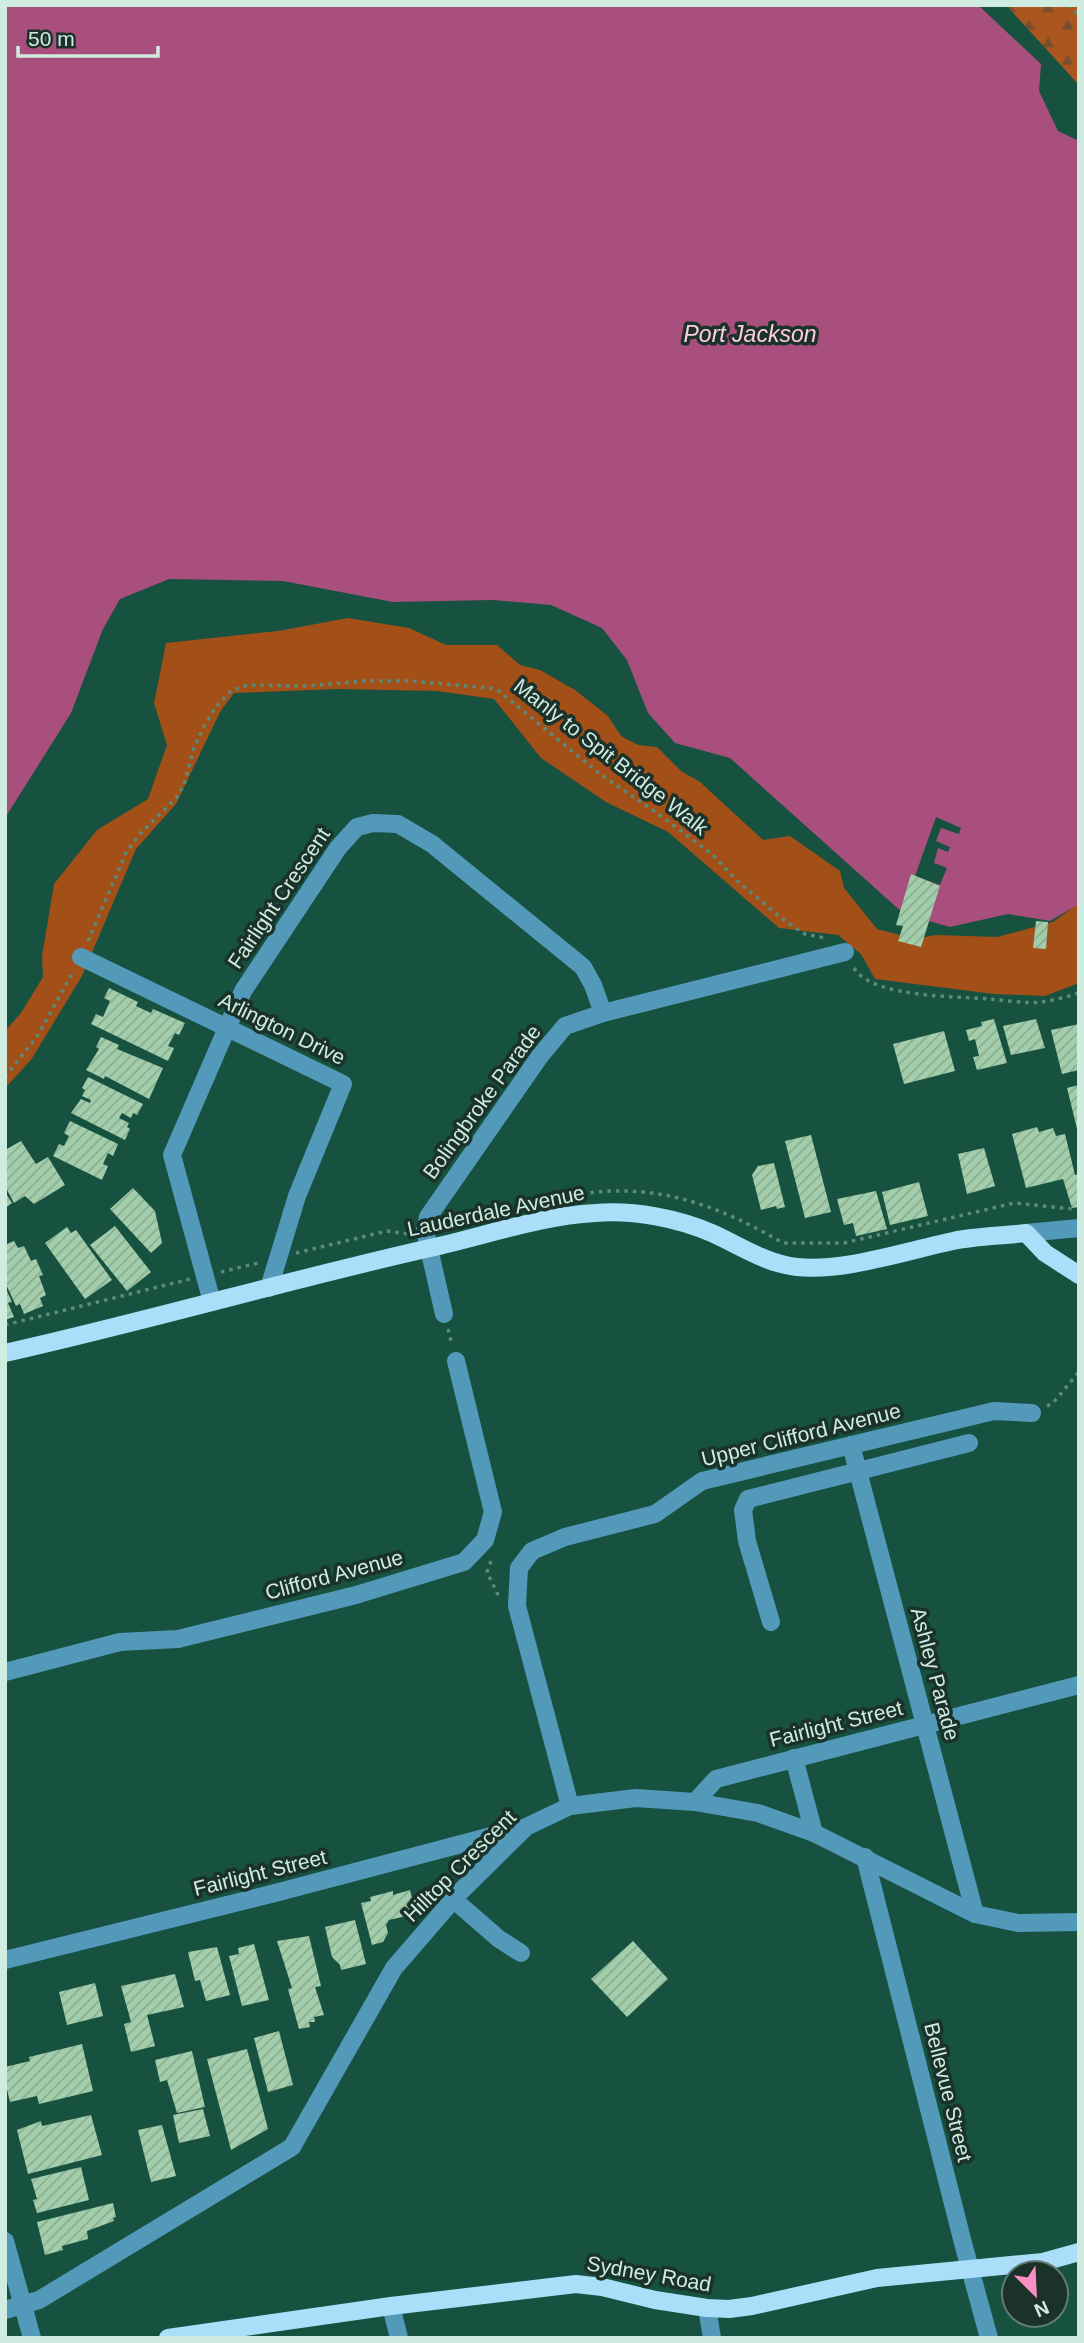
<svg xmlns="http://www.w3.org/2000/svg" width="1084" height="2343" font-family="Helvetica,sans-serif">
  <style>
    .green { fill: #a25018 }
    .forest { fill: url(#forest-firs) }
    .water { fill: #a84f7d }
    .pier { fill: #175140 }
    .building { fill: url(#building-hatch) }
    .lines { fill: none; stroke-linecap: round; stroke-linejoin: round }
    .path { stroke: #5b8a7b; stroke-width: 3.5; stroke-dasharray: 3.5 5; stroke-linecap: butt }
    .minor { stroke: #5399b9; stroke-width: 18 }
    .major { stroke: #abdff9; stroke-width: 18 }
    .labels { text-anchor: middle; stroke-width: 7; stroke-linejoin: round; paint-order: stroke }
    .street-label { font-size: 21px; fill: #d0ece1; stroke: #1a322a }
    .water-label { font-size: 23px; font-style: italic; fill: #fecbe2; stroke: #1a322a }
  </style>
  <defs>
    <pattern id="forest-firs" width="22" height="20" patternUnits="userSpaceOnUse" patternTransform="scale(1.75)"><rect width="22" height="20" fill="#aa561e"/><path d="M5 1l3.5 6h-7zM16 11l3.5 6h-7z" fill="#794f2f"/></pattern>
    <pattern id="building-hatch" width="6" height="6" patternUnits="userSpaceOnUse" patternTransform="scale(1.75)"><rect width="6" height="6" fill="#a3ceab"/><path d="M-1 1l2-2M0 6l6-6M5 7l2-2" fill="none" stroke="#8aac91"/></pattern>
  </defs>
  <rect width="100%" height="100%" fill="#175140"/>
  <path class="green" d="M348,618L409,628L446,645H497L520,665L540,670L575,690L608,716L621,736L638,745L657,747L681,771L700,782L763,840L790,836L840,871L844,888L877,929L915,939L936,935L997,937L1053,922L1079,903V983L1045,996L994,994L875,979L861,954L838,935L779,928L668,832L606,802L541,758L494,699L437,691L338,689L234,693L220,712L176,804L136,849L82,976L31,1060L5,1088V1031L21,1013L43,977L42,956L54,884L97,830L148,799L167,745L154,703L166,643L278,631Z"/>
  <path class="forest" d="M1006,5H1079V85Z"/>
  <path class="water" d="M5,5H978L1041,64L1039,91L1058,131L1079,141V904L1050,921L1008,914L950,927L904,914L730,758L675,743L648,713L627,660L602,628L551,605L492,600L393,602L283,581L169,579L120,599L103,629L71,713L5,818Z"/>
  <path class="pier" d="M936,817L961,828L959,834L941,828L936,841L950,847L948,852L938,848L934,863L947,868L940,885L915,876Z"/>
  <g class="building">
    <path d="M911,874L940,886L921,947L898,941L903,926L896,925Z"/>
    <path d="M1036,921L1048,922L1046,949L1033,948Z"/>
    <path d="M109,988L138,1002L136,1006L151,1013L153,1009L185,1023L179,1035L175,1033L168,1046L174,1048L168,1061L91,1024L96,1014L103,1017L110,1001L104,998Z"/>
    <path d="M994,1019L1007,1063L977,1070L973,1057L979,1056L975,1039L969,1041L966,1030L982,1026L981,1022Z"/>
    <path d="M1036,1019L1045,1048L1011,1055L1003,1026Z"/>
    <path d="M1079,1024V1070L1062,1074L1051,1030Z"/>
    <path d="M944,1031L955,1071L904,1084L893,1044Z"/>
    <path d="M101,1037L119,1045L117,1049L163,1068L149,1099L105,1076L104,1079L86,1070L99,1049L96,1047Z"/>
    <path d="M88,1077L143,1104L137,1115L133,1113L131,1118L122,1113L119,1118L129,1123L127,1127L130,1129L125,1140L71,1113L81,1099L90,1103L91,1100L82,1096L85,1090L82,1088Z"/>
    <path d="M1079,1085V1133H1078L1067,1088Z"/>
    <path d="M70,1121L118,1144L113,1156L108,1153L103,1164L108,1166L102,1180L53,1156L59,1144L64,1146L69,1136L64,1133Z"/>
    <path d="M1037,1127L1039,1132L1053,1128L1056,1136L1065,1134L1075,1175L1079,1174V1207L1072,1208L1063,1179L1026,1188L1012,1134Z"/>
    <path d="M811,1135L831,1212L805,1218L785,1141Z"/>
    <path d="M21,1141L36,1164L48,1157L65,1185L34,1204L25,1196L14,1203L5,1186V1150Z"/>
    <path d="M984,1148L995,1186L967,1194L958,1154Z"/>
    <path d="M774,1163L785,1207L777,1209L776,1206L761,1210L752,1175L758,1166Z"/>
    <path d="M919,1182L928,1216L890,1225L882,1192Z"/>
    <path d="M133,1188L155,1211L162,1243L151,1253L110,1209Z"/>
    <path d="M876,1191L887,1229L856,1236L853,1223L844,1225L837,1199Z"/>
    <path d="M5,1192L12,1203L5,1208Z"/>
    <path d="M115,1226L151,1272L127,1291L90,1245Z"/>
    <path d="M67,1227L71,1233L76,1230L112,1280L85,1299L45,1243Z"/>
    <path d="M14,1241L18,1248L24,1246L31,1261L36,1259L43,1275L39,1276L46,1295L40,1298L43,1306L24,1314L20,1304L16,1306L5,1282V1245Z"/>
    <path d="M5,1287L12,1302L8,1303L14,1317L5,1320Z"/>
    <path d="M410,1890L414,1907L406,1916L389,1920L386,1925L388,1933L383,1942L372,1945L361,1903L371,1901L370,1897L393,1891V1895Z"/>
    <path d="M355,1920L366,1964L341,1970L340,1965L332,1957L325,1927Z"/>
    <path d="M309,1936L321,1986L315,1987L324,2015L314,2017L315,2022H309L310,2027L299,2029L288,1989L292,1988L277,1941Z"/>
    <path d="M633,1941L668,1979L627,2017L591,1979Z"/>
    <path d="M254,1944L269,2000L242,2006L229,1956L239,1954L238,1948Z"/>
    <path d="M217,1947L230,1995L206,2001L200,1980L195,1981L188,1952Z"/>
    <path d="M175,1974L184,2007L147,2015L155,2046L131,2052L124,2024L131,2022L121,1986Z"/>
    <path d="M95,1983L103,2016L67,2025L59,1992Z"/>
    <path d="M279,2031L293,2085L268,2092L254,2038Z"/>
    <path d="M82,2044L93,2091L39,2104L37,2096L10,2102L5,2081V2067L30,2061L29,2057Z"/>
    <path d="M247,2049L268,2129L231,2150L207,2059Z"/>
    <path d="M192,2051L205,2107L177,2113L167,2080L160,2082L155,2060Z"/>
    <path d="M203,2109L210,2136L179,2143L173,2115Z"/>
    <path d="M91,2115L102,2155L28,2174L17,2130L41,2121L42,2126Z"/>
    <path d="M162,2125L176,2176L151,2182L138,2130Z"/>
    <path d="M81,2167L89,2200L37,2213L33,2200L37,2199L31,2179Z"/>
    <path d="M113,2203L116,2217L113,2218L114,2221L87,2231L88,2239L62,2246L63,2250L45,2255L37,2222Z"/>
  </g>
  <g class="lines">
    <g class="path">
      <path d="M1069,5L1079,16"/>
      <path d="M88,941L126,853L139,835L176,798L184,785L194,748L202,730L215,708L231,691L247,685L307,686L364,681H411L490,688L499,691L600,774L657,813L713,855L735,879L785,921L805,934L825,938"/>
      <path d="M854,968C872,998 956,996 988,999C1005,1000 1025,1004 1042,1002C1054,1000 1067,997 1079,993"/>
      <path d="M5,1077L38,1035L74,970"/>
      <path d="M582,1194C656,1182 720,1206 783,1243H844L1014,1203L1073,1209"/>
      <path d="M296,1253L387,1231L408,1234"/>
      <path d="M221,1272L258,1263"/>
      <path d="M5,1325L190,1279"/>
      <path d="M448,1329L452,1345"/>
      <path d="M1047,1406L1053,1403L1079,1372"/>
      <path d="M491,1561L487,1572L500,1599"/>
    </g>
    <g class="minor">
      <path d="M81,957L343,1084L297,1196L269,1288"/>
      <path d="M1026,1233L1079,1228"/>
      <path d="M212,1302L172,1155L243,991L338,848L357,827L373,823L398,824L432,844L583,967L593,985L603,1013"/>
      <path d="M444,1314L425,1231L428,1217L540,1056L565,1026L603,1013L845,952"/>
      <path d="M851,1445L975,1914"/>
      <path d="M771,1622L747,1541L743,1510L748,1499L969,1443"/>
      <path d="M5,1672L120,1642L178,1639L356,1595L464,1562L485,1540L493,1512L456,1361"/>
      <path d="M794,1758L814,1833"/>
      <path d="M695,1802L716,1779L1079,1685"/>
      <path d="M570,1806L517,1606L519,1568L532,1551L565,1537L655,1514L702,1481L994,1411L1032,1413"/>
      <path d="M865,1857L963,2243L989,2338"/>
      <path d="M453,1899L499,1939L521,1953"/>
      <path d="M5,1960L275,1893L522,1828"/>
      <path d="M5,2241L32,2338"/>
      <path d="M391,2306L399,2338"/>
      <path d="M707,2308L712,2338"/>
      <path d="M5,2310L39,2300L292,2147L394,1968L458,1894L526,1827L570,1806L636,1798L695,1802L758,1813L814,1833L975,1914L1018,1923L1079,1922"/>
    </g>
    <g class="major">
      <path d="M5,1353C148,1321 288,1280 430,1248C485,1236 540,1216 595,1213C634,1210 678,1218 714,1234C740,1246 767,1264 797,1267C843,1272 906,1251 953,1241C977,1236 1002,1236 1026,1233L1045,1253L1079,1275"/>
      <path d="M168,2338L391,2306L576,2284L602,2287L655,2300L707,2308L729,2309L752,2306L877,2278L1043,2262L1079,2252"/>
    </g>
  </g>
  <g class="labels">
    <g class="street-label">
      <text transform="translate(611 757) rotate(38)" y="7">Manly to Spit Bridge Walk</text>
      <text transform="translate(279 898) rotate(-56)" y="7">Fairlight Crescent</text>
      <text transform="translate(282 1029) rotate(26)" y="7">Arlington Drive</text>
      <text transform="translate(482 1102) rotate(-54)" y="7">Bolingbroke Parade</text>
      <text transform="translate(496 1211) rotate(-12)" y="7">Lauderdale Avenue</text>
      <text transform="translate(801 1435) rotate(-14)" y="7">Upper Clifford Avenue</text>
      <text transform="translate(334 1575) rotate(-15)" y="7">Clifford Avenue</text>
      <text transform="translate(935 1674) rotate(75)" y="7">Ashley Parade</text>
      <text transform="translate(836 1724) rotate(-14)" y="7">Fairlight Street</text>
      <text transform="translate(460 1866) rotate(-45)" y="7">Hilltop Crescent</text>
      <text transform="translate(260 1873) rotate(-14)" y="7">Fairlight Street</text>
      <text transform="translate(948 2092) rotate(76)" y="7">Bellevue Street</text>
      <text transform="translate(649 2274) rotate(10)" y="7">Sydney Road</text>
    </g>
    <g class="water-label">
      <text x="750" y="342">Port Jackson</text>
    </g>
  </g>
  <rect width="1084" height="2343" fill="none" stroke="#d0ece1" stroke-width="14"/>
  <g transform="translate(1035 2294) rotate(156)"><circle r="33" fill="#1a322a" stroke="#637c73" stroke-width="2"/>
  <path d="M0-5L12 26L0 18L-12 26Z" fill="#fb8fc4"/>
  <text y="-10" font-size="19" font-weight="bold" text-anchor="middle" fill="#d0ece1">N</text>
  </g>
  <path d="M18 46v10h140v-10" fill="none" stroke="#d0ece1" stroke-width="3.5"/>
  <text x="28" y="46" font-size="21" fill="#d0ece1" stroke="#1a322a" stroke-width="5" paint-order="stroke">50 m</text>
</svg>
